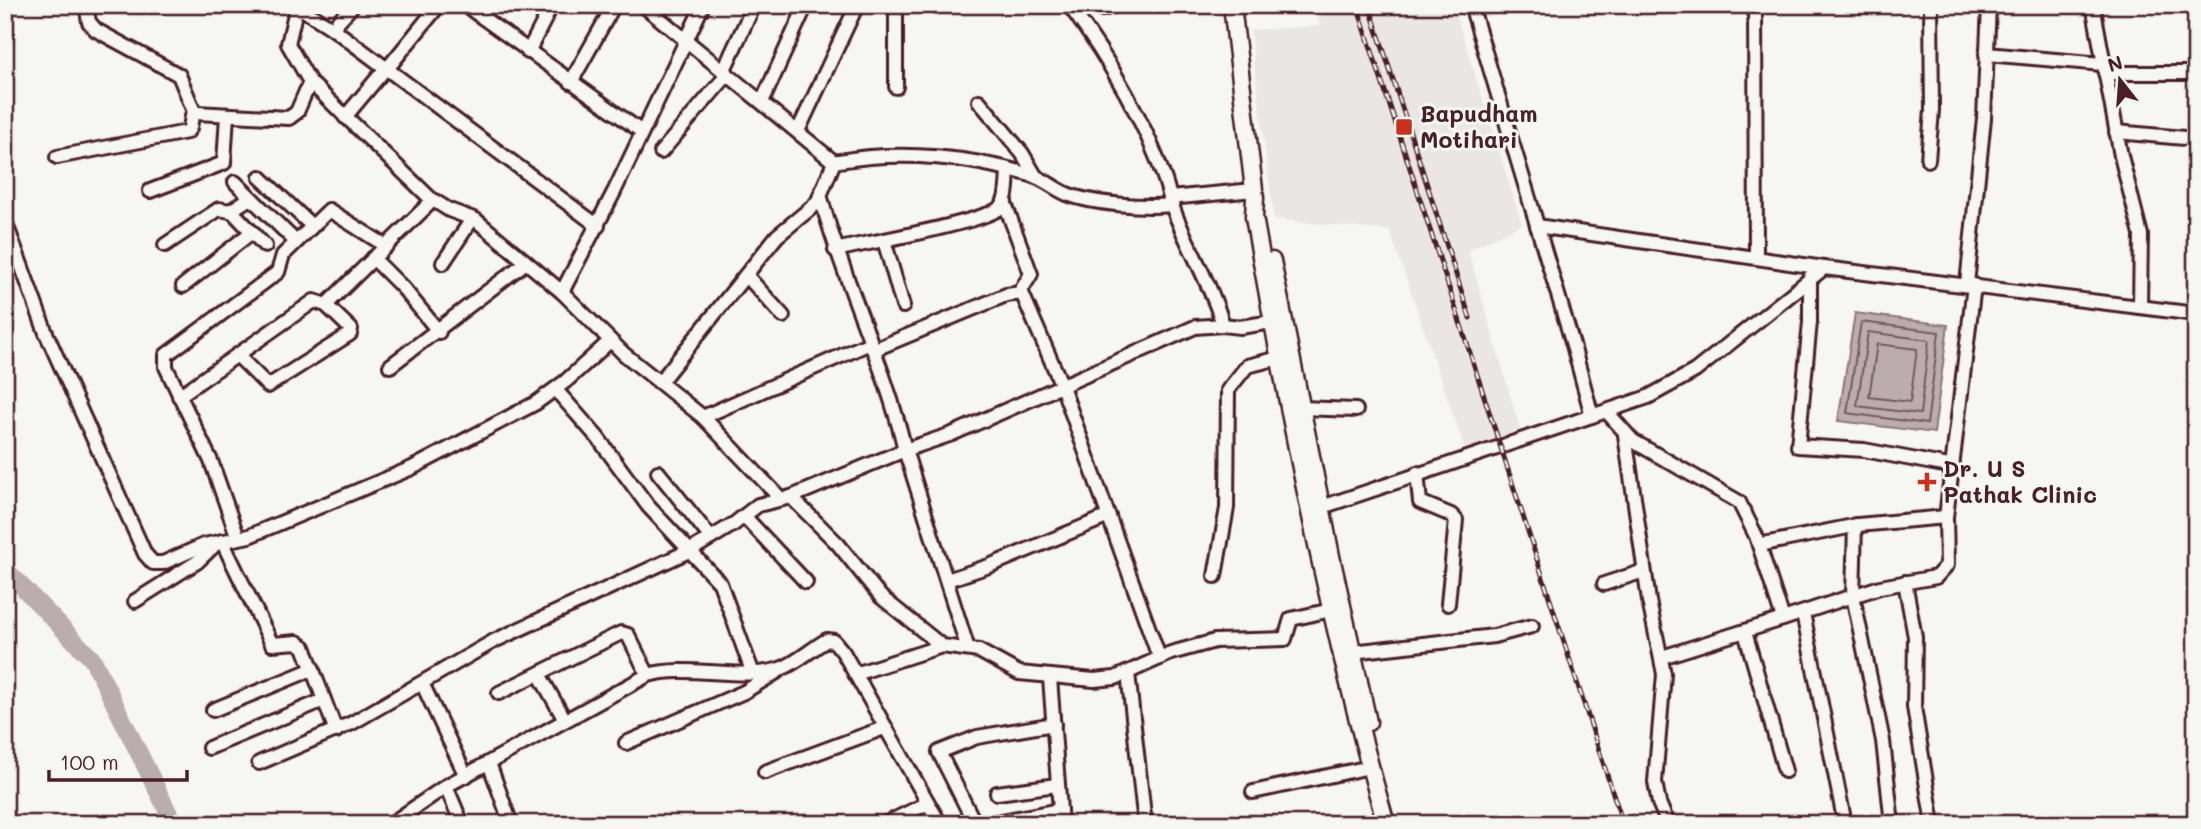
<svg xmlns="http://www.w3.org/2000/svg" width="2201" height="829" font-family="Mali,sans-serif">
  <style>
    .built { fill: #e9e6e3 }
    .water { fill: #bbadae; stroke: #8e747a; stroke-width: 2 }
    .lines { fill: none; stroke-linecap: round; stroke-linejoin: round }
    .shore { stroke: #77585f; stroke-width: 2 }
    .river { stroke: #bbadae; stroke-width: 18 }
    .minor-casing { stroke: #4a1f2b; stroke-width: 18 }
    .major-casing { stroke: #4a1f2b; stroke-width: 21 }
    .minor { stroke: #f6f6f2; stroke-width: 12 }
    .major { stroke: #f6f6f2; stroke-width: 16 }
    .rail-casing { stroke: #4a1f2b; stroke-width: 5 }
    .rail { stroke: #f6f6f2; stroke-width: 2.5; stroke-dasharray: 8; stroke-linecap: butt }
    .poi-dot { fill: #c8321e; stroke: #f6f6f2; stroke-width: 2.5 }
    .labels { text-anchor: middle; stroke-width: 6; stroke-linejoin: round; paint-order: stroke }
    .poi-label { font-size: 23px; font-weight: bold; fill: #4a1f2b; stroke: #f6f6f2; text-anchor: start }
  </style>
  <rect width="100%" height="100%" fill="#f6f6f2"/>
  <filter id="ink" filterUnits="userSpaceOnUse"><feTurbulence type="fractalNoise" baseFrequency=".0143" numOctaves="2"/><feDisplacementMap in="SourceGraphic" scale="14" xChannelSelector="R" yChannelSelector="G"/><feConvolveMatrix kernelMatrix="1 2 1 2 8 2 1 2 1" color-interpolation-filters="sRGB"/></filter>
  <g filter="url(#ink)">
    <path class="built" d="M1315,5H1453L1522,224L1468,250L1520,429L1465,449L1390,231L1274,219L1250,30L1320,26Z"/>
    <path class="water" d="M1855,313L1948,325L1934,433L1838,421Z"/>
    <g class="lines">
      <g class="shore">
        <path d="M1861,322L1939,332L1927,424L1847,413Z"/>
        <path d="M1868,332L1929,340L1920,414L1857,406Z"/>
        <path d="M1877,344L1917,349L1910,402L1869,397Z"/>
      </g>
      <path class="river" d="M5,569L93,660L174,824"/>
      <defs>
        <g id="minor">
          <path d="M86,5L89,22L96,30L179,75L195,114"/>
          <path d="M297,5L288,44L310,82L430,198L449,210L476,220L562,292L624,354L703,417L781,499"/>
          <path d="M465,5L642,132"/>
          <path d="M643,5L834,162"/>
          <path d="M1069,5C1108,58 1143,117 1165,180C1169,192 1171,204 1176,216C1191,253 1212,287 1223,325L1240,327L1272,322"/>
          <path d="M1471,5L1573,345L1592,416"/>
          <path d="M1755,5L1756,256"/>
          <path d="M2093,5L2121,156L2141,235L2140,307"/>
          <path d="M297,6L332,28L598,226"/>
          <path d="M1102,9L1116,5"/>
          <path d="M332,28L353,5"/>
          <path d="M528,52L552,5"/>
          <path d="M1986,54L2103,64"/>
          <path d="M387,69L439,5"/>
          <path d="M723,72L754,5"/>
          <path d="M2105,73H2196"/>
          <path d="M571,82L614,5"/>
          <path d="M896,87V5"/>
          <path d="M979,101L1022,153L1036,177"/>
          <path d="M762,102L806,5"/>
          <path d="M345,117L386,68"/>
          <path d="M798,131L857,5"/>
          <path d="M2116,132L2196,139"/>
          <path d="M661,152L727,75"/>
          <path d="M57,157L187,132L190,128L192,116L197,113L289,118L297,112L310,82"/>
          <path d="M1928,160L1932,110L1931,5"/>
          <path d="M260,177L312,226"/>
          <path d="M235,182L296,242"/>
          <path d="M150,191L224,163L227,115"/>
          <path d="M821,198C844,284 885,364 905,450L952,434L1195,327L1223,325"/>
          <path d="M1170,198L1254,190"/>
          <path d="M1004,201L1031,274L1020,292"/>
          <path d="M231,210L265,246"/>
          <path d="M5,221L46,333L145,554L153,563H163L204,545L249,536L412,468L536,403L566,381L610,341"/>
          <path d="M1537,226L1824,268"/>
          <path d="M884,240L903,306"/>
          <path d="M165,245L219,209L230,211L250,198"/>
          <path d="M835,250C866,243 981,223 1000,208C1008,201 1007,181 1008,171"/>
          <path d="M373,258L403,288L439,332"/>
          <path d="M443,263L472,219"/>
          <path d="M746,275L783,316"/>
          <path d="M1810,277V322L1798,446L1864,450L1954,467"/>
          <path d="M1967,284L1984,118L1989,5"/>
          <path d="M183,286L252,232"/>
          <path d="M562,292L614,192L703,5"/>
          <path d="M326,305L433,200"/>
          <path d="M873,350L1006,295L1022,293L1062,386L1159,657"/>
          <path d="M390,366L525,263"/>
          <path d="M660,382L777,236L817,203L834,162L839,161C902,150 972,157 1034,176C1045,180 1055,189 1067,194C1093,204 1144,208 1172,205"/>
          <path d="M556,390L598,438L648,506L720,583L752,671"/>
          <path d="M179,396L314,301L326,305L351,329L350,334L268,386L239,357"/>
          <path d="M1300,408L1356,410"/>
          <path d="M1607,412L1633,441L1739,502L1756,536L1783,619L1880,587L1936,577L1947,565L1946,517L1974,285"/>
          <path d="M703,417L870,343"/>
          <path d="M1625,435L1649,601L1664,674L1655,782L1659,803L1668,824"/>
          <path d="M658,472L711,538"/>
          <path d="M1417,473L1420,502L1451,515L1456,520L1448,604"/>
          <path d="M791,497L838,544L881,597L942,646"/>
          <path d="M1316,509L1648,397L1695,371L1824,268L2196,314"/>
          <path d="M744,516L806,582"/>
          <path d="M1855,525L1853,596L1883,741L1892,824"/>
          <path d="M238,538L211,461L166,367V355L278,272L283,255L329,210L386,246"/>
          <path d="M222,541L272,644L297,642L304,647L336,731"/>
          <path d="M1759,545L1858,525L1946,517"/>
          <path d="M1215,576L1227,508L1228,390L1247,366L1279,358"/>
          <path d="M947,580L989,566L1109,516"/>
          <path d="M1905,582L1915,637L1914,707L1933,824"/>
          <path d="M1604,584L1644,571"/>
          <path d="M135,601L197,562L217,543"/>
          <path d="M1803,613L1845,824"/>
          <path d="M1745,632L1785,771"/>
          <path d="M1352,652L1494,636L1532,626"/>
          <path d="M1662,657L1783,619"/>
          <path d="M1128,673L1145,824"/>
          <path d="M539,674L565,720"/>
          <path d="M855,674L942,646L979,651L1019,673L1094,680L1115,678L1171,653L1215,641L1285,639L1291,619L1331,610"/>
          <path d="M1050,678L1061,824"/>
          <path d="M422,683L466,776"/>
          <path d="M499,693L621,633L628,635L648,675"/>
          <path d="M213,710L313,669"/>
          <path d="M626,743L744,692L780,670"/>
          <path d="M209,748L324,700"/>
          <path d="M259,763L352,723L494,641L691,550L734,524L758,505L791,497L905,450L968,649"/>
          <path d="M489,763L511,824"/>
          <path d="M765,772L884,728"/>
          <path d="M446,786L462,824"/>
          <path d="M1253,792L1370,767"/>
          <path d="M997,793L1057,785"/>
          <path d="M391,824L446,786L648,675C690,663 747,683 785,667C800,660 813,648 827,640L834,641L843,652L940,824"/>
          <path d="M885,824L928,803"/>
          <path d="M975,824L939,752L977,737L1054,724"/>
          <path d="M986,824L1060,810"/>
        </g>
        <g id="major">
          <path d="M1232,5L1255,198L1254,217C1290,421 1329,624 1386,824"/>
          <path d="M1272,261L1332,561L1368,722"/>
        </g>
      </defs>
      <use href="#minor" class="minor-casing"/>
      <use href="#major" class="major-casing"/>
      <use href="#minor" class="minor"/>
      <use href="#major" class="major"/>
      <defs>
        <g id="rail">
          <path d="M1357,5L1623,824"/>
          <path d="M1369,5L1470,318"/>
        </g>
      </defs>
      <use href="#rail" class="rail-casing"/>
      <use href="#rail" class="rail"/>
    </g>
  </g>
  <g class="poi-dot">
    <rect x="1395" y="118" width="18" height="18" rx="3.5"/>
    <path d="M1923.5 471.5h7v7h7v7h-7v7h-7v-7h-7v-7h7z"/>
  </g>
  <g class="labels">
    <g class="poi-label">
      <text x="1420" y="122">Bapudham<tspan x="1420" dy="26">Motihari</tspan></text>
      <text x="1943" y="477">Dr. U S<tspan x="1943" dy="26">Pathak Clinic</tspan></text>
    </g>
  </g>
  <rect width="2201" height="829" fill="none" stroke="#f6f6f2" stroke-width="28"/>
  <rect x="14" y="14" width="2173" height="801" fill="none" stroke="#4a1f2b" stroke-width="2.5" filter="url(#ink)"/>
  <g transform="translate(2120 80) rotate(343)" stroke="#f6f6f2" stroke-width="5" paint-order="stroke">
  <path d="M0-5L12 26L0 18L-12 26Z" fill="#4a1f2b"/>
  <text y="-10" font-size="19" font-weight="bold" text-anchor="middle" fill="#4a1f2b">N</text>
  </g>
  <path d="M49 770v10h138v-10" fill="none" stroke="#4a1f2b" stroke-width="3.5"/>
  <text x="60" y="770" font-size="21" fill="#4a1f2b" stroke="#f6f6f2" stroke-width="5" paint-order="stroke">100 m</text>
</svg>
